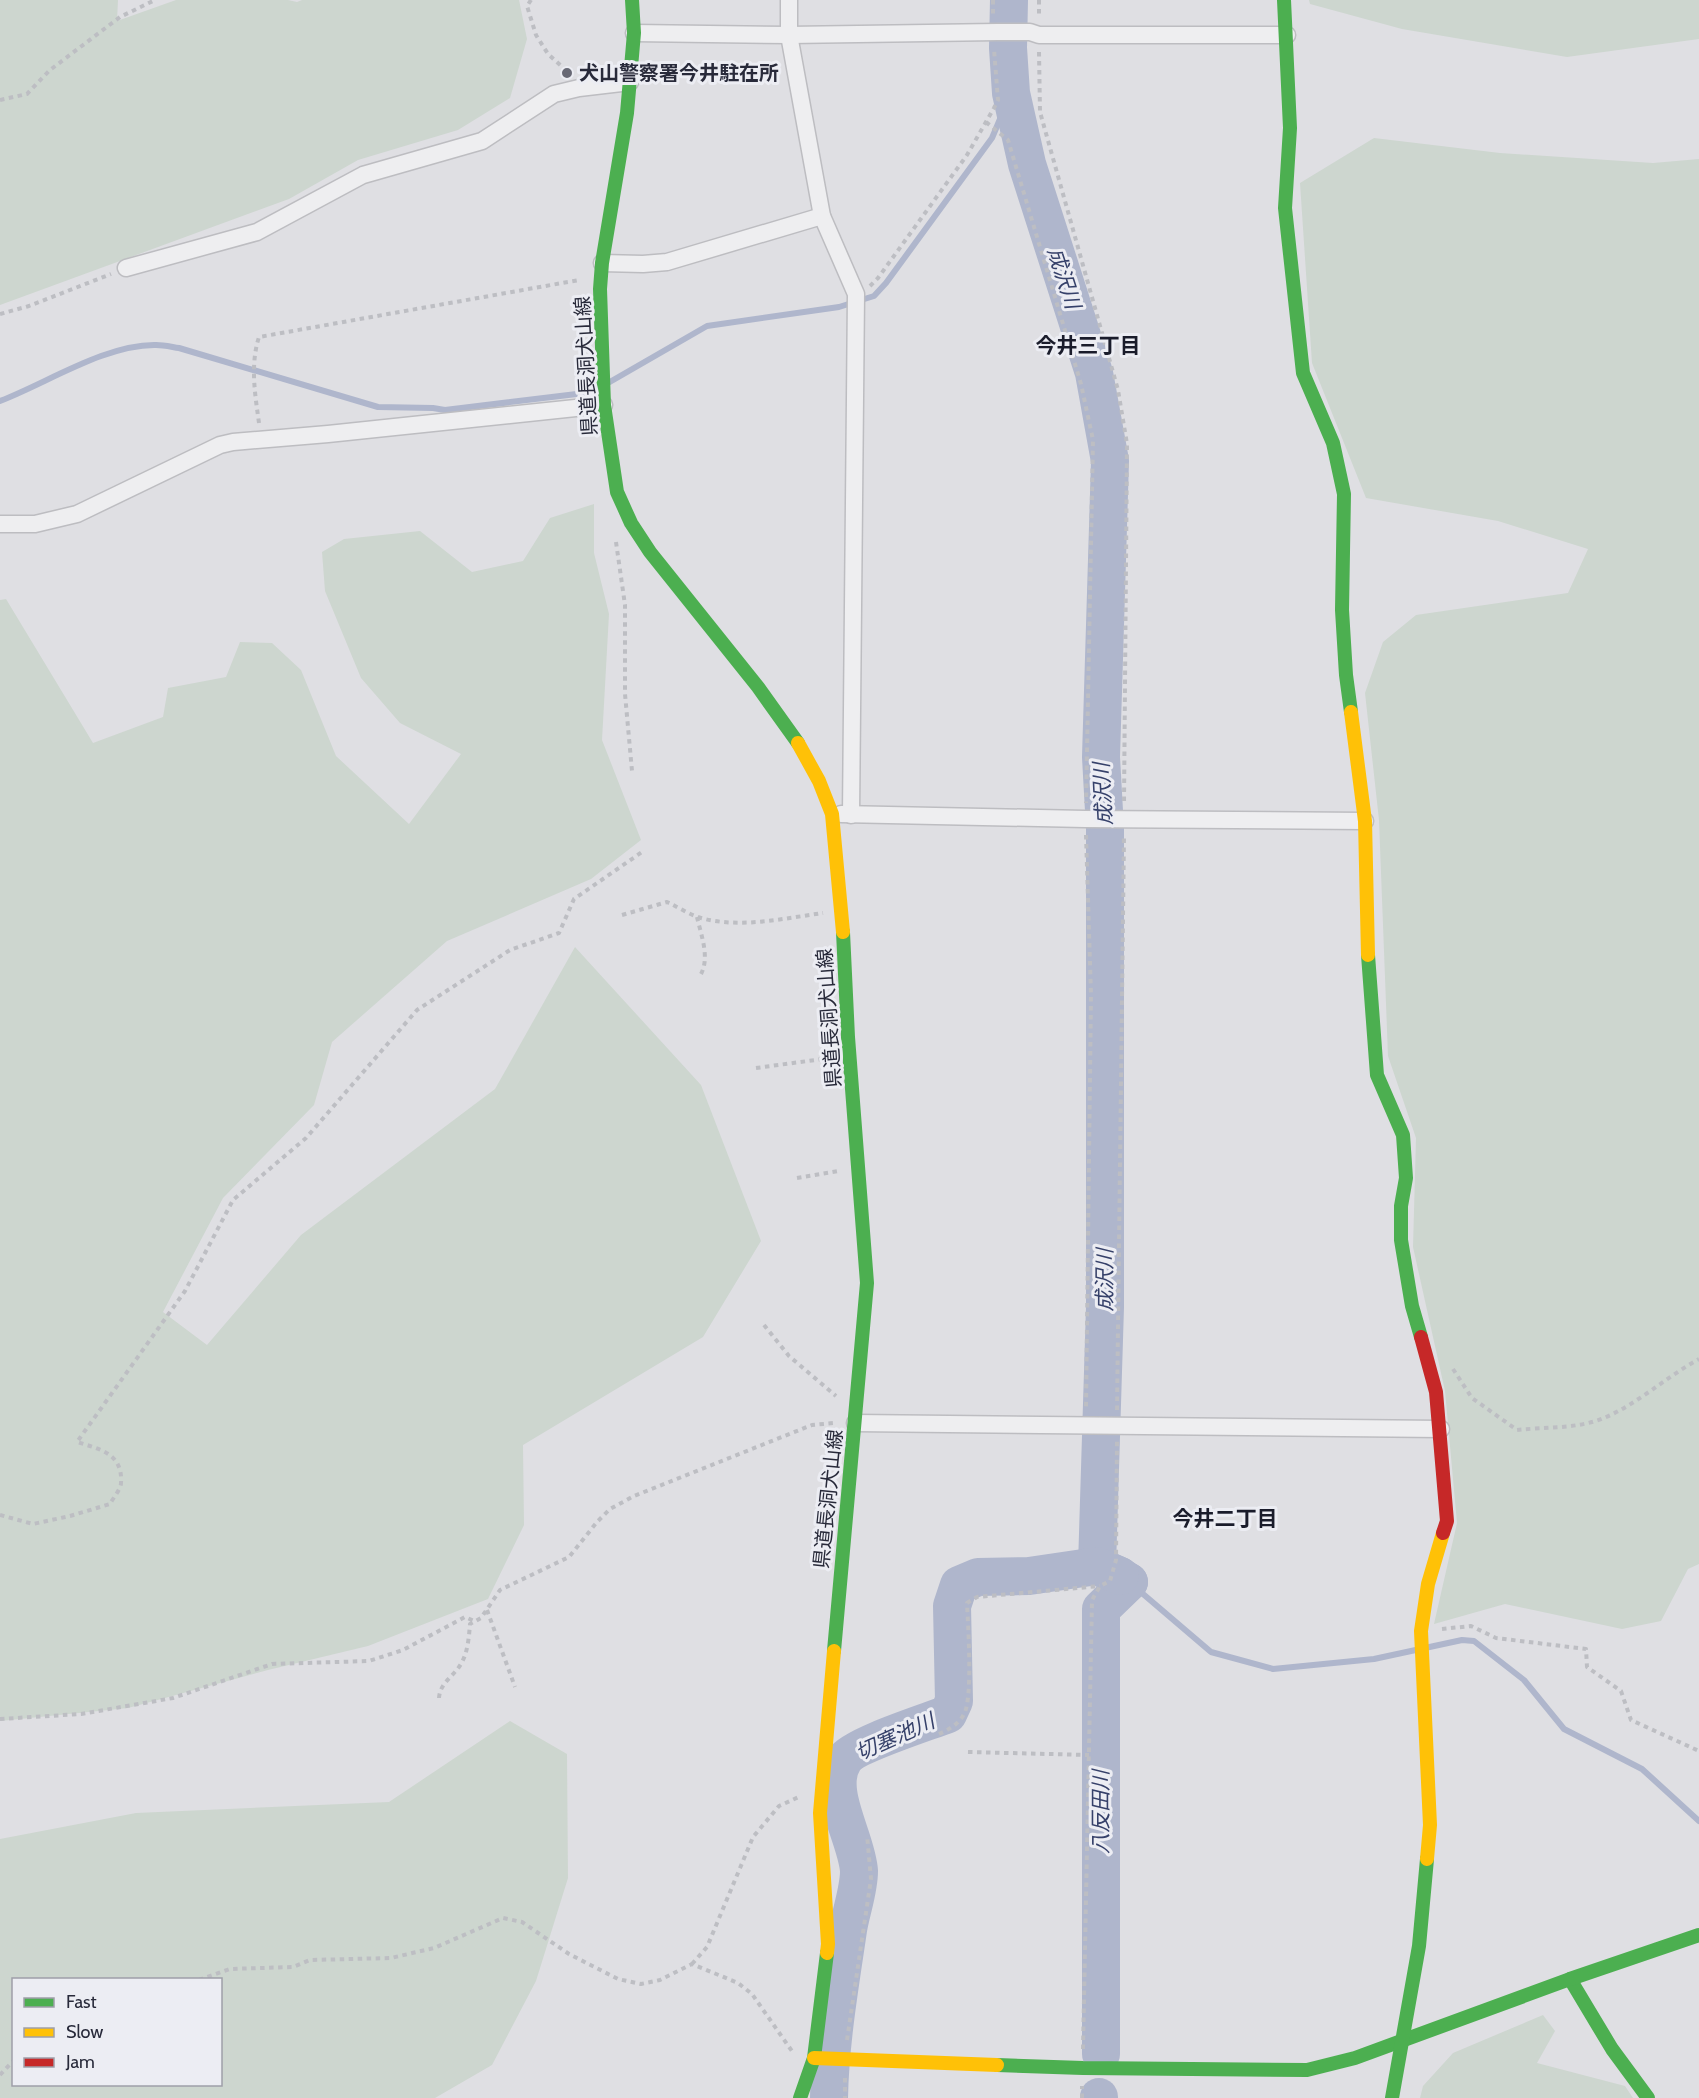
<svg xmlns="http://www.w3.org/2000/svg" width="1699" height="2098" font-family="Cabin,'Noto Sans JP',sans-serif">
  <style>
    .green { fill: #cdd6cf; fill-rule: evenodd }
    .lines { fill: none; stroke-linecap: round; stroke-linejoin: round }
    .stream { stroke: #afb6cc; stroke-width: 6 }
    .river { stroke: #afb6cc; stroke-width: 38 }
    .street-casing { stroke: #bdbdc1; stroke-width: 19 }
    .path { stroke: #bdbec3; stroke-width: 4; stroke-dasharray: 4.5 4.5; stroke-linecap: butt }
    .street { stroke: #eeeef0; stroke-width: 16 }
    .fast { stroke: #4caf50; stroke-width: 14 }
    .slow { stroke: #ffc107; stroke-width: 14 }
    .jam { stroke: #c62828; stroke-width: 14 }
    .poi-dot { fill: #686975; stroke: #ecedf3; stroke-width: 2 }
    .labels { text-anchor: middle; stroke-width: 6; stroke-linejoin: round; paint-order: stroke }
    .poi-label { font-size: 20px; font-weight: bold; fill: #282a3a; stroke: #ecedf3; text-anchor: start }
    .street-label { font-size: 20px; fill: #282a3a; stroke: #ecedf3 }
    .water-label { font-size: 21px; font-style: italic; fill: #36416a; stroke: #ecedf3 }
    .neighbourhood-label { font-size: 21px; font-weight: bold; fill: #1a1c2b; stroke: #ecedf3 }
  </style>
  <rect width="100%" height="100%" fill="#dfdfe3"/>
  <g class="green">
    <path d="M0,0H118L117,21L176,0H288L297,2L302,0H519L527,39L510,98L458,130L358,160L289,199L0,305Z"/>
    <path d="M1309,0H1699V39L1567,57L1402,29L1310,4Z"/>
    <path d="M1374,138L1500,153L1653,163L1699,159V1564L1688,1569L1661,1621L1622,1629L1505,1604L1434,1624L1457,1523L1445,1391L1413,1247L1416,1138L1388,1056L1379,820L1365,693L1383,642L1416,615L1568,593L1588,549L1498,521L1366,498L1312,363L1300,183Z"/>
    <path d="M594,504V553L609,614L602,740L641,840L591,879L447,941L332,1042L314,1105L223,1198L163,1312L207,1345L301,1235L495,1089L575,947L701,1085L761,1241L703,1337L523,1445L524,1525L488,1599L368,1646L268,1670L128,1708L0,1721V600L6,599L93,743L163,717L168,688L226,677L240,642L272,643L301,670L336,756L409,824L461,754L400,723L361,678L325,591L322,552L344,539L420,531L472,572L523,561L550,518Z"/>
    <path d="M510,1721L567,1754L568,1878L536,1981L492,2065L435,2098H0V1839L136,1813L389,1802ZM14,1980H220V2084H14Z"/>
    <path d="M1543,2015L1555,2031L1537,2063L1625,2086L1633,2098H1420L1423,2086L1453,2053Z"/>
  </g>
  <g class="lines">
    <g class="stream">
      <path d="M608,383L707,326L839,307L874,296L886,283L992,138L1011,93"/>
      <path d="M0,401C47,383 106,344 156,345C164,345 172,347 179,348L378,407L433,408L445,410L585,393L598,387"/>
      <path d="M1129,1582L1211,1652L1273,1669L1374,1659L1462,1640L1474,1641L1524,1680L1564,1729L1642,1769L1699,1821"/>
    </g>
    <g class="river">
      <path d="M1009,0L1008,48L1011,93L1027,164L1094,373L1110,461L1101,757L1105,829V1307L1097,1566L1120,1576L1129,1582"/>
      <path d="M1101,2054V1609L1129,1582"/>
      <path d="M829,2098C830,2042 840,1985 848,1930C851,1911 859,1890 859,1871C857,1838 824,1790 844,1760C854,1745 928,1722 948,1714L954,1701L952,1606L959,1585L978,1577L1029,1576L1097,1566L1120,1576"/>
      <path d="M1099,2098V2097"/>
    </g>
    <defs>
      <g id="street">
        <path d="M789,0V35L822,216L856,294L851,815"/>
        <path d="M634,33L789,35L997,32H1030L1039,35H1287"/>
        <path d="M602,263L643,264L667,262L822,216"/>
        <path d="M126,268L257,232L363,175L482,141L554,94L579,88L630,82"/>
        <path d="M0,524H35L77,514L220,445L233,442L328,434L604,405"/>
        <path d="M841,814L1085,819L1365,821"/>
        <path d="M855,1423L1441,1429"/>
      </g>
    </defs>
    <use href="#street" class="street-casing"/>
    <g class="path">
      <path d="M531,0L527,6L536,35L548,54L569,73"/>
      <path d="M993,0V14"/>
      <path d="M1039,0V17"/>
      <path d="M1039,52L1040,112L1118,390L1127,444L1124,804"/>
      <path d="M0,100L27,94L50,70L120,17L155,0"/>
      <path d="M986,122L1008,140L1081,384L1093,440L1086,803"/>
      <path d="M870,286L878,278L967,155L994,108L998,100L994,49"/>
      <path d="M0,314L29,306L111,274"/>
      <path d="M259,423C255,394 250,365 259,337L579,280"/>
      <path d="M616,542L625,605V694L632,771"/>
      <path d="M1086,835L1091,995L1086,1409"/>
      <path d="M622,915L667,902C678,907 690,915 701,918C741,929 785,918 823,913"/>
      <path d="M697,917C701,935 710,957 701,974"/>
      <path d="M756,1068L830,1058"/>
      <path d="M797,1178L838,1171"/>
      <path d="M764,1325L789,1356L836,1396"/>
      <path d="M1453,1369L1472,1398L1517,1430C1544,1427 1578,1429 1604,1418C1639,1403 1666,1377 1699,1359"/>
      <path d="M1117,1410L1124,835"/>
      <path d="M0,1515L33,1524L70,1516L110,1504C113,1498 121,1489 121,1483C123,1453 99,1449 77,1442L185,1291L233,1200L306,1138L417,1010L510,950L559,933L574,899L642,852"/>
      <path d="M487,1610L515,1687"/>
      <path d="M1442,1629L1471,1626L1496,1638L1586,1649L1587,1667L1621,1691L1631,1720L1699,1751"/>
      <path d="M439,1698C440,1682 455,1676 462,1662C468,1651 469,1636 470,1624L481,1618L500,1590L569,1557L597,1522L610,1509L634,1496L812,1425L834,1423"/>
      <path d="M0,1719L81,1714L173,1698L272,1664L369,1661L403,1650L465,1617L474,1621"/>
      <path d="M939,1734C948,1730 959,1724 964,1714C973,1699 968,1625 967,1603L977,1597L1100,1586"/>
      <path d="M968,1752L1089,1755"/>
      <path d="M692,1964L707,1947L753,1837L779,1806L801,1796"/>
      <path d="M199,1980L230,1969L293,1967L310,1960L391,1958L434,1948L503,1918L522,1922L569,1954L618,1979L641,1984L660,1980L692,1964L738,1983L752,1994L794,2054"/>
      <path d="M847,2040L871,1879L867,1835"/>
      <path d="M1083,2049L1092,1600L1100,1586L1110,1581L1116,1560L1117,1441"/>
      <path d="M0,2075L14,2060"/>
      <path d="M845,2078V2098"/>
      <path d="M1082,2098V2086"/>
    </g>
    <use href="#street" class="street"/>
    <g class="fast">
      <path d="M632,0L634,33L627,113L602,263L600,289L604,405L617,492L631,523L650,552L758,687L798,743"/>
      <path d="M1284,0L1290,128L1285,208L1303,373L1333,443L1344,494L1342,610L1346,675L1351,712"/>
      <path d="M1368,955L1377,1075L1403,1135L1406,1178L1401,1206V1240L1412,1306L1421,1337"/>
      <path d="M834,1651L867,1283L848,1037L843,932"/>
      <path d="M1570,1979L1612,2049L1648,2098"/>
      <path d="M997,2065L1083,2068L1307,2070L1355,2058L1570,1979L1699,1935"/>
      <path d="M800,2098L814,2058L827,1953"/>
      <path d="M1392,2098L1419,1946L1427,1859"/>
    </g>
    <g class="slow">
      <path d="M1351,712L1365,821L1368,955"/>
      <path d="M798,743L819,781L832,814L843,932"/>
      <path d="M1427,1859L1430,1825L1421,1631L1428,1584L1443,1533"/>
      <path d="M827,1953L828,1944L820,1813L834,1651"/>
      <path d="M814,2058L997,2065"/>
    </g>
    <path class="jam" d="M1421,1337L1436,1392L1447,1521L1443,1533"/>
  </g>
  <circle class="poi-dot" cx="567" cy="73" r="6"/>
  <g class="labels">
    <g class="poi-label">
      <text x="579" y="80">犬山警察署今井駐在所</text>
    </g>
    <g class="street-label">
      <text transform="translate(586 366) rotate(-93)" y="7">県道長洞犬山線</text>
      <text transform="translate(829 1018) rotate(-94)" y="7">県道長洞犬山線</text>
      <text transform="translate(828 1499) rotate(-84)" y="7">県道長洞犬山線</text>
    </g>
    <g class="water-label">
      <text transform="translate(1064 278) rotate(72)" y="7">成沢川</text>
      <text transform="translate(1103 794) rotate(-93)" y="7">成沢川</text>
      <text transform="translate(1105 1280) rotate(-90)" y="7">成沢川</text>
      <text transform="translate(895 1737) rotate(-24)" y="7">切塞池川</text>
      <text transform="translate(1101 1812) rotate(-90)" y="7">八反田川</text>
    </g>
    <g class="neighbourhood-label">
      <text x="1088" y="353">今井三丁目</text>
      <text x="1225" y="1526">今井二丁目</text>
    </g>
  </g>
  <rect x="12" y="1978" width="210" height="108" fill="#ecedf3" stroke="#9e9fa9" stroke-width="1.5"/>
  <rect x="24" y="1998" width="30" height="9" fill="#4caf50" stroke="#9e9fa9" stroke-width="1.5"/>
  <text x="66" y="2008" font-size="18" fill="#282a3a">Fast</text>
  <rect x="24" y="2028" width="30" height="9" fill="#ffc107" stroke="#9e9fa9" stroke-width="1.5"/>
  <text x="66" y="2038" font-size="18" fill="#282a3a">Slow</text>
  <rect x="24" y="2058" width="30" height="9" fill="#c62828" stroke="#9e9fa9" stroke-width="1.5"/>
  <text x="66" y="2068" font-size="18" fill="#282a3a">Jam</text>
</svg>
